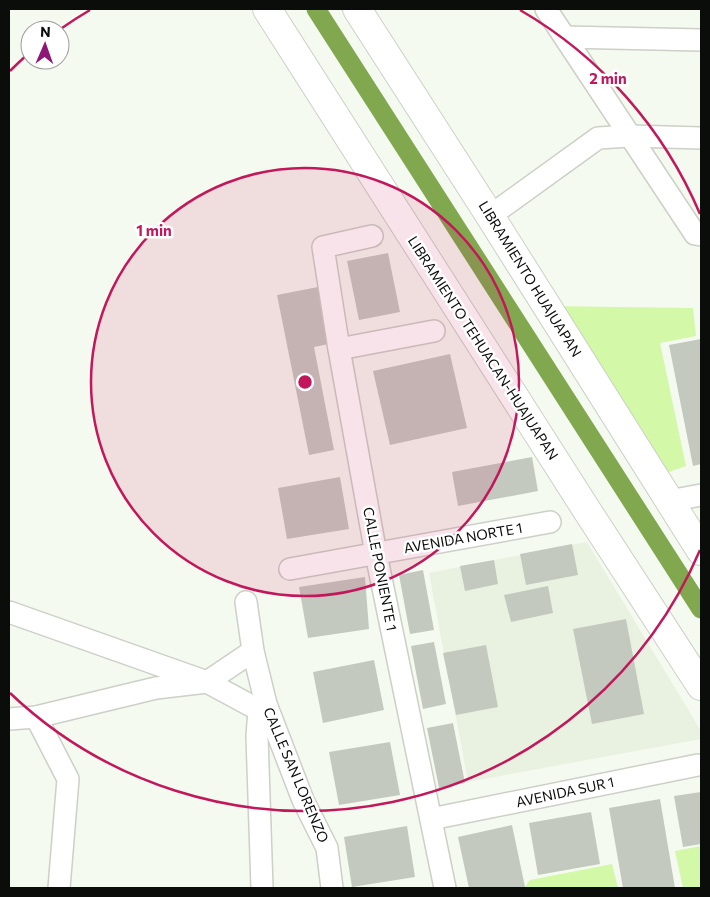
<svg xmlns="http://www.w3.org/2000/svg" width="710" height="897" font-family="Commissioner,sans-serif">
  <style>
    .built { fill: #e9f2e1 }
    .green { fill: #d2f8a8 }
    .lines { fill: none; stroke-linecap: round; stroke-linejoin: round }
    .canal { stroke: #81a84f; stroke-width: 19 }
    .building { fill: #c4c9bf }
    .minor-casing { stroke: #ccd0c7; stroke-width: 24 }
    .primary-casing { stroke: #ccd0c7; stroke-width: 30 }
    .minor { stroke: #fff; stroke-width: 21 }
    .primary { stroke: #fff; stroke-width: 28 }
    .ring { fill: none; stroke: #c2185b; stroke-width: 2.5 }
    .labels { text-anchor: middle; stroke-width: 5; stroke-linejoin: round; paint-order: stroke }
    .street-label { font-size: 14px; fill: #0b0d0a; stroke: #fff }
    .centre { fill: #c2185b; stroke: #fff; stroke-width: 2.5 }
    .ring-label { font-size: 15px; text-anchor: middle; font-weight: bold; fill: #c2185b; stroke: #fff; stroke-width: 5; stroke-linejoin: round; paint-order: stroke }
  </style>
  <rect width="100%" height="100%" fill="#f5faf0"/>
  <path class="built" d="M587,542L701,731V739L468,782L429,573Z"/>
  <g class="green">
    <path d="M547,306L693,308L696,336L660,343L686,466L654,477Z"/>
    <path d="M701,846V888H683L675,851Z"/>
    <path d="M612,864L618,888H519L525,887L530,880Z"/>
  </g>
  <g class="lines">
    <path class="canal" d="M316,9L701,609"/>
  </g>
  <g class="building">
    <path d="M388,253L400,312L359,320L347,261Z"/>
    <path d="M323,286L334,343L314,347L334,450L309,455L277,295Z"/>
    <path d="M701,339V464L693,466L669,345Z"/>
    <path d="M450,354L467,428L390,445L373,371Z"/>
    <path d="M532,457L538,491L458,506L452,472Z"/>
    <path d="M340,477L349,529L287,539L278,488Z"/>
    <path d="M572,544L578,575L526,585L520,554Z"/>
    <path d="M494,560L498,584L465,591L460,566Z"/>
    <path d="M423,570L434,630L410,634L399,575Z"/>
    <path d="M365,577L369,629L308,638L299,587Z"/>
    <path d="M548,586L553,613L511,622L504,595Z"/>
    <path d="M626,619L644,714L592,724L573,629Z"/>
    <path d="M434,642L446,704L423,709L411,646Z"/>
    <path d="M486,645L498,707L456,715L443,653Z"/>
    <path d="M374,660L384,710L323,723L313,672Z"/>
    <path d="M453,723L465,783L439,788L427,728Z"/>
    <path d="M390,742L400,795L339,805L329,752Z"/>
    <path d="M701,792V844L683,847L674,796Z"/>
    <path d="M660,799L675,888H623L609,808Z"/>
    <path d="M591,812L600,864L538,875L529,823Z"/>
    <path d="M512,825L525,887L469,888L458,837Z"/>
    <path d="M407,826L415,877L352,887L344,837Z"/>
  </g>
  <g class="lines">
    <defs>
      <g id="minor">
        <path d="M546,9L695,234L701,235"/>
        <path d="M565,37L701,40"/>
        <path d="M490,216L598,138L630,136L701,138"/>
        <path d="M372,236L323,247L339,349L376,554L445,888"/>
        <path d="M339,349L434,331"/>
        <path d="M669,501L701,495"/>
        <path d="M290,569L550,522"/>
        <path d="M246,602L253,651L266,704L303,800L327,848L332,888"/>
        <path d="M9,612L207,682L259,710"/>
        <path d="M36,717L68,779L59,888"/>
        <path d="M9,719L36,717L156,688L207,682L253,651"/>
        <path d="M431,819L698,765"/>
        <path d="M262,888L257,736L259,710L266,704"/>
      </g>
      <g id="primary">
        <path d="M267,9L588,512L701,686"/>
        <path d="M357,9L490,216L701,551"/>
      </g>
    </defs>
    <use href="#minor" class="minor-casing"/>
    <use href="#primary" class="primary-casing"/>
    <use href="#minor" class="minor"/>
    <use href="#primary" class="primary"/>
  </g>
  <circle cx="305" cy="382" r="214" fill="#c2185b" fill-opacity=".12"/>
  <g class="ring">
    <circle cx="305" cy="382" r="214"/>
    <path d="M700 550A429 429 0 0 1 10 693M10 71A429 429 0 0 1 29 53M62 28A429 429 0 0 1 90 10M520 10A429 429 0 0 1 700 214"/>
  </g>
  <g class="labels">
    <g class="street-label">
      <text transform="translate(530 279) rotate(58)" y="5">LIBRAMIENTO HUAJUAPAN</text>
      <text transform="translate(483 348) rotate(57)" y="5">LIBRAMIENTO TEHUACAN-HUAJUAPAN</text>
      <text transform="translate(463 538) rotate(-10)" y="5">AVENIDA NORTE 1</text>
      <text transform="translate(380 569) rotate(79)" y="5">CALLE PONIENTE 1</text>
      <text transform="translate(296 775) rotate(67)" y="5">CALLE SAN LORENZO</text>
      <text transform="translate(565 792) rotate(-12)" y="5">AVENIDA SUR 1</text>
    </g>
  </g>
  <circle cx="305" cy="382" r="8" class="centre"/>
  <g class="ring-label">
    <text x="608" y="84">2 min</text>
    <text x="154" y="236">1 min</text>
  </g>
  <rect width="710" height="897" fill="none" stroke="#0b0d0a" stroke-width="20"/>
  <g transform="translate(45 45) rotate(2)"><circle r="24" fill="#ffffff" stroke="#9d9e9d"/>
  <path d="M0-4L9 19L0 12L-9 19Z" fill="#8f1776"/>
  <text y="-8" font-size="14" font-weight="bold" text-anchor="middle" fill="#0b0d0a">N</text>
  </g>
</svg>
